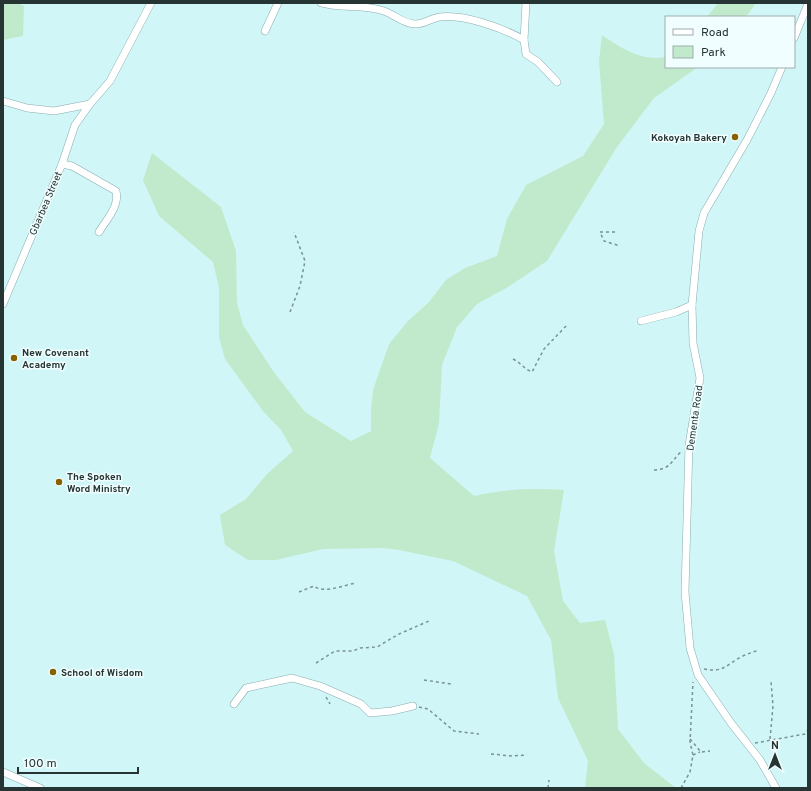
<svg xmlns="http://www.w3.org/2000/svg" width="811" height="791" font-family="Overpass,sans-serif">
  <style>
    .green { fill: #c1eacc }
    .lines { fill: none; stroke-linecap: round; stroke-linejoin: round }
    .street-casing { stroke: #8aacae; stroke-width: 8 }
    .path { stroke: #799293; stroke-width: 1.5; stroke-dasharray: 3 3; stroke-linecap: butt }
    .street { stroke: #fff; stroke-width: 7 }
    .poi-dot { fill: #876100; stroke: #f0feff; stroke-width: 1.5 }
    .labels { text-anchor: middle; stroke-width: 3; stroke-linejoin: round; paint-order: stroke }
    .poi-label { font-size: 10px; font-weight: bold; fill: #263434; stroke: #f0feff; text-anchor: start }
    .street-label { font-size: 10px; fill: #263434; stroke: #f0feff }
  </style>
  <rect width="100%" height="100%" fill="#d1f6f7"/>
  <g class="green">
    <path d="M3,3H18L24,6L23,36L3,40Z"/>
    <path d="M718,3H756L746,17H707Z"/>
    <path d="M602,35C621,48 642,62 666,57V67H698L654,98L617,147L547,261L508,287L477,304L457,327L442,365L439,423L430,458L474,496C507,489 531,488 564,490L554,551L563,601L580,623L605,620L614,654L618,729L644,763L676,788H585L588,761L558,698L551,640L527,596L453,561L399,550L383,548L323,549L276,560H248L225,545L220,515L246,499L267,474L293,451L281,430L263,411L225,359L219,337V288L213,262L159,216L143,180L152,153L221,207L236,251L237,303L243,325L273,371L305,412L351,441L371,431V410L373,390L389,344L408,321L428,303L446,280L465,268L497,256L507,219L526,185L583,156L604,124L599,61Z"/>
  </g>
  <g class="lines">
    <defs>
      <g id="street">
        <path d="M321,3C341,9 364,4 384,11C395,15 402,23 414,24C423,25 431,18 440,17C464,14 503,28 524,40"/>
        <path d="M526,3L524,40L526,54L538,62L557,82"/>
        <path d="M265,31L278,3"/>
        <path d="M794,38L808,4"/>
        <path d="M3,101L27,108L54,111L90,104L75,125L62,164L3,304"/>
        <path d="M90,104L110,81L151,3"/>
        <path d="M62,164L72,166L116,191C120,206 106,220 99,232"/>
        <path d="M641,321L676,312L692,305"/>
        <path d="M234,704L246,688L292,678L320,686L361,704L370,713L392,711L413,706"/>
        <path d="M3,772L40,788"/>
        <path d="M776,788L760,760L731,723L698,675L690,648L685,592L689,445L700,378L693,343L692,305L699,231L704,213L747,140L771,93L782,67"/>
      </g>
    </defs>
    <use href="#street" class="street-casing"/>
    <g class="path">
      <path d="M615,232H600L604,241L620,246"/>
      <path d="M290,312L300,286L305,261L294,232"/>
      <path d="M513,359C521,363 524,369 532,372L544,349L567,325"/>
      <path d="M654,470C671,469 671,461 681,452"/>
      <path d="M299,592L314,586C324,594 344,585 356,583"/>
      <path d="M316,663L335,651H353L360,648L377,647L399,634L429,621"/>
      <path d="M704,669C723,673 726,665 741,657C747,654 753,652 759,650"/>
      <path d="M424,680L451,684"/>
      <path d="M326,697L330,704"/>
      <path d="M419,707L428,709L454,731L479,734"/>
      <path d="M690,739L701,752L710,751"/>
      <path d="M770,739L773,706L771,681"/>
      <path d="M755,743L805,734L808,730"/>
      <path d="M491,754L512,756L527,755"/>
      <path d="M693,755L700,752"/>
      <path d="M548,788L549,780"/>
      <path d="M681,788L690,772L693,755L690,742L693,682"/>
    </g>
    <use href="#street" class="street"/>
  </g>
  <g class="poi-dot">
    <circle cx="735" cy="137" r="4"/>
    <circle cx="14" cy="358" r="4"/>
    <circle cx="59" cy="482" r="4"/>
    <circle cx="53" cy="672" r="4"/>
  </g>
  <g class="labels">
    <g class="poi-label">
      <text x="727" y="141" text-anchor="end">Kokoyah Bakery</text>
      <text x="22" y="356">New Covenant<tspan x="22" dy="12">Academy</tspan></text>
      <text x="67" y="480">The Spoken<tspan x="67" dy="12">Word Ministry</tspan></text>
      <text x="61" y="676">School of Wisdom</text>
    </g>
    <g class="street-label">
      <text transform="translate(45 203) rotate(-67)" y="4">Gbarbea Street</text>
      <text transform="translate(694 418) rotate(-82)" y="4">Dementa Road</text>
    </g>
  </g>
  <rect width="811" height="791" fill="none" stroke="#263434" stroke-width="8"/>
  <rect x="665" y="16" width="130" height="52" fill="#f0feff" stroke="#9fadae"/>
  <rect x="673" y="29" width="20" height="6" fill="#ffffff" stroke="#9fadae"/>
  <text x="701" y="36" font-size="12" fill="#263434">Road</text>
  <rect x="673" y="46" width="20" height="12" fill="#c1eacc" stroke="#9fadae"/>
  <text x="701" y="56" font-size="12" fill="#263434">Park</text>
  <g transform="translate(775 755)" stroke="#f0feff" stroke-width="3" paint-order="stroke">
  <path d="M0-3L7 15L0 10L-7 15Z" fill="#263434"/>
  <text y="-6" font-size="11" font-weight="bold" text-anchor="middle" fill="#263434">N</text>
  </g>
  <path d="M18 767v6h120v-6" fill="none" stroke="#263434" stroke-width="2"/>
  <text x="24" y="767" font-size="12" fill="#263434" stroke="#f0feff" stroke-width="3" paint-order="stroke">100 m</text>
</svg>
